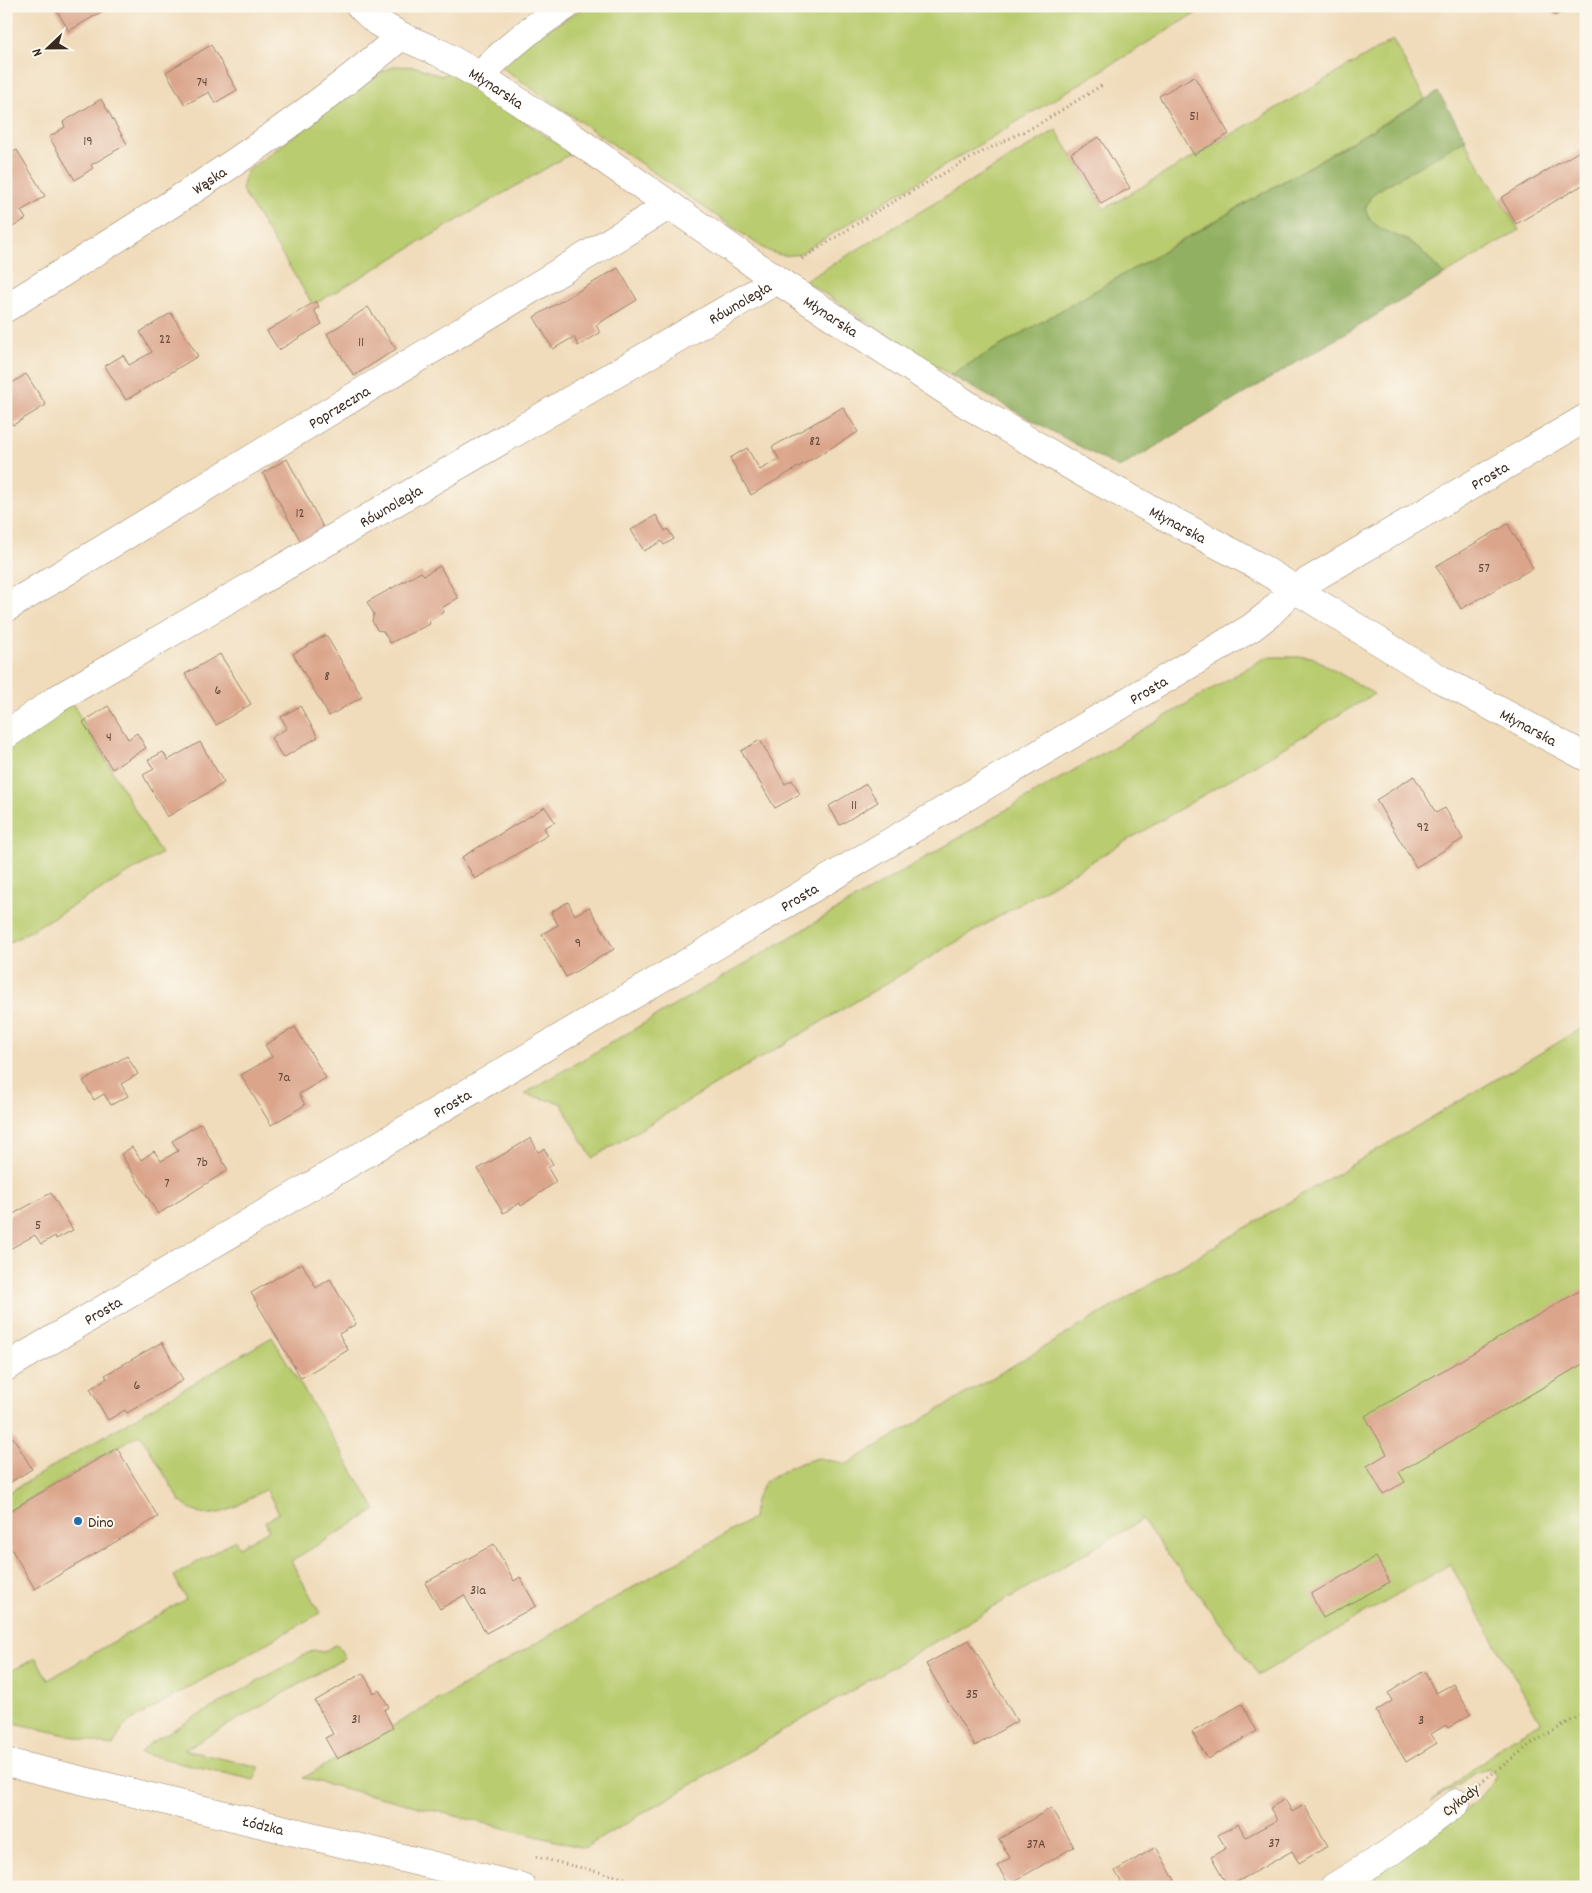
<svg xmlns="http://www.w3.org/2000/svg" width="1592" height="1893" font-family="Dekko,sans-serif">
  <style>
    .green { fill: #b9cc6f; stroke: #7a7b46 }
    .forest { fill: #92b062; stroke: #666d40 }
    .building { fill: #dba58b }
    .lines { fill: none; stroke-linecap: round; stroke-linejoin: round }
    .minor-casing { stroke: #96826c; stroke-width: 29 }
    .secondary-casing { stroke: #96826c; stroke-width: 29 }
    .path { stroke: #96826c; stroke-width: 3; stroke-dasharray: 1 4; stroke-linecap: butt }
    .minor { stroke: #fff; stroke-width: 28 }
    .secondary { stroke: #fff; stroke-width: 28 }
    .poi-dot { fill: #1f6fb2; stroke: #fbf7ec; stroke-width: 2 }
    .labels { text-anchor: middle; stroke-width: 4; stroke-linejoin: round; paint-order: stroke }
    .number-label { font-size: 14px; fill: #634939 }
    .street-label { font-size: 16px; fill: #3b2a1e; stroke: #fbf7ec }
    .poi-label { font-size: 16px; fill: #3b2a1e; stroke: #fbf7ec; text-anchor: start }
  </style>
  <rect width="100%" height="100%" fill="#fbf7ec"/>
  <filter id="ink" filterUnits="userSpaceOnUse"><feTurbulence type="fractalNoise" baseFrequency=".02" numOctaves="2"/><feDisplacementMap in="SourceGraphic" scale="10" xChannelSelector="R" yChannelSelector="G"/><feConvolveMatrix kernelMatrix="1 2 1 2 8 2 1 2 1" color-interpolation-filters="sRGB"/></filter>
  <filter id="wash" filterUnits="userSpaceOnUse"><feTurbulence type="fractalNoise" baseFrequency=".0096" numOctaves="4" result="noise"/><feDisplacementMap in="SourceGraphic" scale="20" xChannelSelector="R" yChannelSelector="G"/><feGaussianBlur stdDeviation="1.12" result="paint"/><feColorMatrix in="noise" values="0 0 0 0 0 0 0 0 0 0 0 0 0 0 0 0 0 1.4 0 .05"/><feComposite in="paint" operator="in"/></filter>
  <g filter="url(#wash)">
    <rect width="100%" height="100%" fill="#f0dbba"/>
    <g class="green">
      <path d="M587,6H1208L799,254C784,257 776,255 763,248L501,67L527,42Z"/>
      <path d="M1393,40L1425,99L950,375L805,281L1056,130L1104,209Z"/>
      <path d="M395,66L417,67L441,76L449,72L572,153L313,305L242,190L246,172L375,75Z"/>
      <path d="M1464,140L1519,230L1444,275C1434,265 1425,252 1413,244C1393,231 1376,235 1365,209L1370,198L1378,190Z"/>
      <path d="M1266,657H1312L1374,694L592,1158L561,1103L524,1094Z"/>
      <path d="M72,703L161,854L6,945V743Z"/>
      <path d="M1586,1026V1887H1349C1383,1866 1485,1808 1497,1774L1488,1768L1476,1773L1431,1802L1511,1739L1541,1723L1450,1564L1259,1675L1142,1520L584,1848L303,1778L753,1518L755,1500L765,1482L791,1466L818,1458L847,1464Z"/>
      <path d="M272,1337L376,1510L291,1561L320,1613L130,1721L122,1729L113,1746L6,1721V1674L36,1658L48,1680L186,1599L174,1576L235,1540L239,1547L269,1530L265,1522L279,1513L266,1489C237,1505 210,1529 181,1502L140,1434L6,1513V1494Z"/>
      <path d="M337,1644L345,1658L184,1750L259,1767L254,1780L140,1753L150,1743L313,1650L323,1652Z"/>
    </g>
    <path class="forest" d="M1438,92L1466,139L1378,190L1370,198L1365,209C1376,235 1393,231 1413,244C1425,252 1434,265 1444,275L1119,468L950,375Z"/>
    <g id="blocks">
      <g class="building">
        <path d="M54,6H107L108,8L69,31Z"/>
        <path d="M1549,6H1570L1555,16Z"/>
        <path d="M211,45L237,90L215,103L209,92L185,105L166,72Z"/>
        <path d="M1194,76L1229,134L1194,155L1159,96Z"/>
        <path d="M101,99L127,144L91,165L93,168L75,180L49,137L65,127L63,122Z"/>
        <path d="M1099,137L1130,188L1101,204L1071,153Z"/>
        <path d="M1586,147V183L1516,224L1501,198Z"/>
        <path d="M17,150L45,196L21,211L26,219L6,231V156Z"/>
        <path d="M618,268L637,300L596,325L600,333L578,346L574,337L553,349L534,317Z"/>
        <path d="M316,301L319,307L314,310L322,324L279,350L267,331Z"/>
        <path d="M368,307L396,349L354,376L327,334Z"/>
        <path d="M171,313L198,356L126,400L105,366L123,355L129,365L152,352L140,332Z"/>
        <path d="M26,374L46,405L13,425L6,414V387Z"/>
        <path d="M843,407L858,432L751,495L730,458L747,448L760,470L779,459L772,447Z"/>
        <path d="M287,459L324,529L301,542L263,473Z"/>
        <path d="M656,515L665,531L668,529L674,539L664,545L662,541L644,551L631,530Z"/>
        <path d="M1508,524L1533,568L1461,609L1436,566Z"/>
        <path d="M440,566L458,598L442,608L444,612L429,621L430,624L390,643L383,631L377,630L372,621L374,614L367,602L421,572L424,575Z"/>
        <path d="M326,635L362,697L329,716L293,654Z"/>
        <path d="M220,654L251,704L216,725L185,674Z"/>
        <path d="M108,706L128,739L137,733L146,748L112,769L83,722Z"/>
        <path d="M300,706L318,737L283,758L271,738L287,728L281,717Z"/>
        <path d="M760,740L785,784L792,780L800,794L775,808L741,751Z"/>
        <path d="M200,742L224,783L167,817L143,775L154,769L148,760L163,752L168,760Z"/>
        <path d="M1414,776L1436,813L1445,808L1463,839L1416,867L1376,800Z"/>
        <path d="M866,784L878,802L840,825L829,806Z"/>
        <path d="M545,807L555,822L544,828L548,835L475,879L462,857Z"/>
        <path d="M568,902L575,915L589,907L614,949L566,977L542,934L558,925L551,912Z"/>
        <path d="M295,1027L326,1078L299,1094L305,1105L271,1125L241,1075L272,1057L265,1045Z"/>
        <path d="M127,1056L138,1074L121,1084L128,1096L111,1105L104,1094L94,1100L83,1081Z"/>
        <path d="M201,1123L228,1170L158,1214L121,1154L132,1147L141,1160L154,1151L161,1161L178,1151L172,1141Z"/>
        <path d="M531,1138L538,1152L544,1149L553,1164L548,1168L556,1182L521,1206L520,1203L503,1213L478,1169Z"/>
        <path d="M51,1193L73,1230L56,1239L55,1236L41,1244L35,1235L6,1251V1218Z"/>
        <path d="M302,1263L316,1288L330,1279L356,1324L339,1334L348,1350L301,1378L251,1293Z"/>
        <path d="M1586,1287V1362L1399,1472L1405,1482L1383,1494L1367,1466L1387,1454L1365,1416Z"/>
        <path d="M162,1342L183,1380L127,1413L125,1410L108,1420L90,1389L107,1378L105,1375Z"/>
        <path d="M13,1437L32,1469L6,1485V1441Z"/>
        <path d="M117,1448L158,1517L35,1589L6,1540V1513Z"/>
        <path d="M494,1544L514,1581L520,1577L536,1606L486,1633L464,1595L440,1609L425,1583Z"/>
        <path d="M1376,1557L1390,1582L1323,1618L1311,1594Z"/>
        <path d="M969,1640L1017,1721L975,1746L926,1664Z"/>
        <path d="M1424,1671L1436,1693L1453,1684L1471,1714L1448,1728L1446,1725L1431,1734L1437,1743L1406,1762L1376,1711L1392,1701L1388,1693Z"/>
        <path d="M363,1673L374,1693L379,1690L389,1707L384,1710L393,1728L337,1759L325,1738L333,1734L315,1701Z"/>
        <path d="M1242,1704L1257,1731L1208,1759L1192,1732Z"/>
        <path d="M1285,1799L1292,1812L1304,1805L1328,1846L1299,1863L1292,1851L1228,1887L1211,1857L1226,1848L1218,1835L1238,1824L1246,1837L1277,1820L1270,1808Z"/>
        <path d="M1051,1808L1074,1847L1009,1884L997,1866L1010,1858L999,1839Z"/>
        <path d="M1156,1847L1175,1880L1172,1882L1175,1887H1124L1115,1871Z"/>
      </g>
    </g>
  </g>
  <g filter="url(#ink)">
    <use href="#blocks" fill-opacity="0" stroke="#96826c" stroke-width="1"/>
    <g class="lines">
      <defs>
        <g id="minor">
          <path id="s1" d="M360,6L377,22L401,36L440,53L480,76L571,136L777,280L968,405L1083,473L1256,565L1440,679L1586,757"/>
          <path d="M480,76C506,48 533,26 566,6"/>
          <path id="s2" d="M6,308C141,223 280,141 401,36"/>
          <path id="s3" d="M6,608L670,205"/>
          <path id="s4" d="M6,735L57,699L777,280"/>
          <path id="s5" d="M6,1367L1251,628L1269,614L1293,590L1586,418"/>
          <path d="M1334,1887L1389,1853L1456,1803"/>
        </g>
        <g id="secondary">
          <path id="s6" d="M6,1762L522,1887"/>
        </g>
      </defs>
      <use href="#minor" class="minor-casing"/>
      <use href="#secondary" class="secondary-casing"/>
      <g class="path">
        <path d="M802,259L877,211L978,154L1039,124L1104,84"/>
        <path d="M1480,1783L1531,1744L1586,1712"/>
        <path d="M536,1857L662,1887"/>
      </g>
      <use href="#minor" class="minor"/>
      <use href="#secondary" class="secondary"/>
    </g>
  </g>
  <circle class="poi-dot" cx="78" cy="1521" r="5"/>
  <g class="labels">
    <g class="number-label">
      <text x="202" y="86">74</text>
      <text x="1194" y="120">51</text>
      <text x="88" y="145">19</text>
      <text x="165" y="343">22</text>
      <text x="361" y="346">11</text>
      <text x="815" y="445">82</text>
      <text x="300" y="517">12</text>
      <text x="1484" y="572">57</text>
      <text x="327" y="680">8</text>
      <text x="218" y="694">6</text>
      <text x="109" y="741">4</text>
      <text x="854" y="809">11</text>
      <text x="1423" y="831">92</text>
      <text x="578" y="947">9</text>
      <text x="284" y="1081">7a</text>
      <text x="202" y="1166">7b</text>
      <text x="167" y="1187">7</text>
      <text x="38" y="1229">5</text>
      <text x="137" y="1389">6</text>
      <text x="478" y="1594">31a</text>
      <text x="972" y="1698">35</text>
      <text x="356" y="1723">31</text>
      <text x="1421" y="1724">3</text>
      <text x="1274" y="1847">37</text>
      <text x="1036" y="1848">37A</text>
    </g>
    <g class="street-label">
      <text dy="6" stroke="none"><textPath href="#s1" startOffset="160">Młynarska</textPath></text>
      <text dy="6" stroke="none"><textPath href="#s2" startOffset="240">Wąska</textPath></text>
      <text dy="6" stroke="none"><textPath href="#s4" startOffset="852">Równoległa</textPath></text>
      <text dy="6" stroke="none"><textPath href="#s1" startOffset="565">Młynarska</textPath></text>
      <text dy="6" stroke="none"><textPath href="#s3" startOffset="389">Poprzeczna</textPath></text>
      <text dy="6" stroke="none"><textPath href="#s5" startOffset="1732">Prosta</textPath></text>
      <text dy="6" stroke="none"><textPath href="#s4" startOffset="448">Równoległa</textPath></text>
      <text dy="6" stroke="none"><textPath href="#s1" startOffset="970">Młynarska</textPath></text>
      <text dy="6" stroke="none"><textPath href="#s5" startOffset="1328">Prosta</textPath></text>
      <text dy="6" stroke="none"><textPath href="#s1" startOffset="1375">Młynarska</textPath></text>
      <text dy="6" stroke="none"><textPath href="#s5" startOffset="922">Prosta</textPath></text>
      <text dy="6" stroke="none"><textPath href="#s5" startOffset="518">Prosta</textPath></text>
      <text dy="6" stroke="none"><textPath href="#s5" startOffset="112">Prosta</textPath></text>
      <text transform="translate(1460 1799) rotate(-38)" y="6">Cykady</text>
      <text dy="6" stroke="none"><textPath href="#s6" startOffset="265">Łódzka</textPath></text>
    </g>
    <g class="poi-label">
      <text x="88" y="1527">Dino</text>
    </g>
  </g>
  <rect width="1592" height="1893" fill="none" stroke="#fbf7ec" stroke-width="25"/>
  <g transform="translate(48 48) rotate(248)" stroke="#fbf7ec" stroke-width="4" paint-order="stroke">
  <path d="M0-4L9 19L0 12L-9 19Z" fill="#3b2a1e"/>
  <text y="-8" font-size="14" font-weight="bold" text-anchor="middle" fill="#3b2a1e">N</text>
  </g>
</svg>
